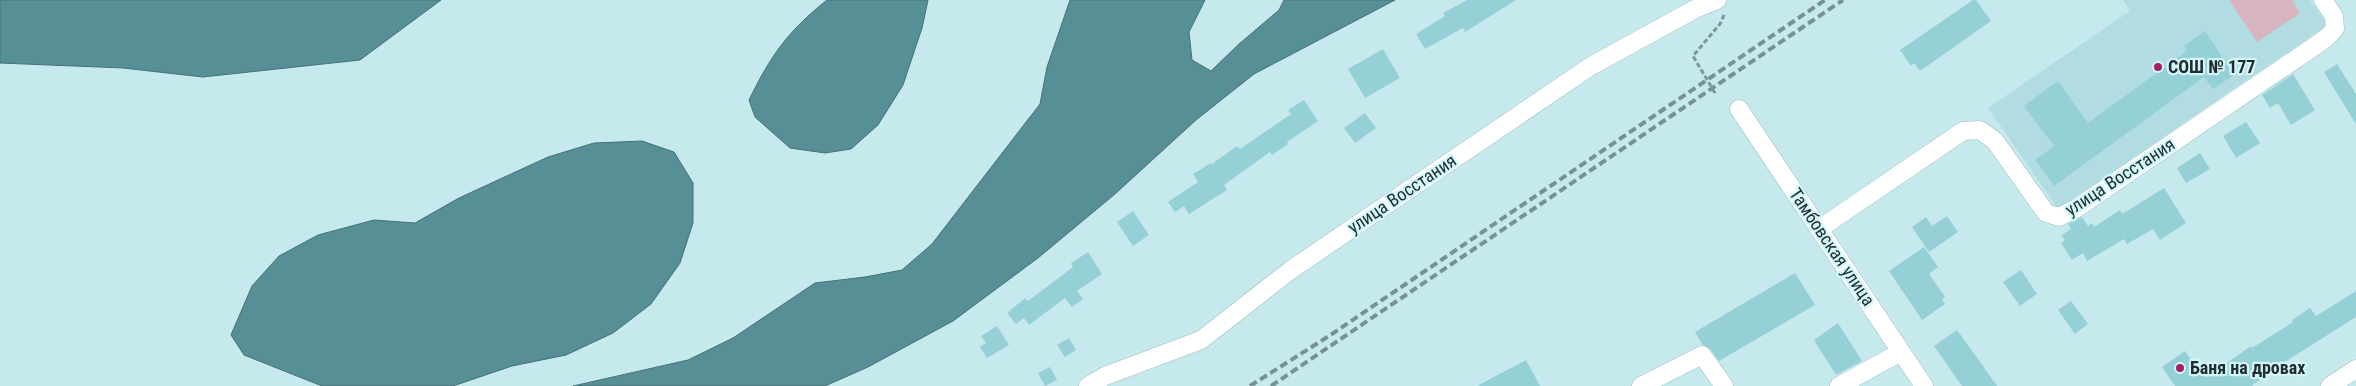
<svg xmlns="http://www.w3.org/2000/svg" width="2356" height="386" font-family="'Roboto Condensed',sans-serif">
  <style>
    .built { fill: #b1dce1 }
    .green { fill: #d7b4bf }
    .water { fill: #568f96; stroke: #467277 }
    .building { fill: #96d0d7 }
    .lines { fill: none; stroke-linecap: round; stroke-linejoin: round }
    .minor-casing { stroke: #9bbcc0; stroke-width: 19 }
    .path { stroke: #7d979a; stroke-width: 3; stroke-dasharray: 5 2.5; stroke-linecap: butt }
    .minor { stroke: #fff; stroke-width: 18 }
    .rail { stroke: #789294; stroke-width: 4; stroke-dasharray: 8 4; stroke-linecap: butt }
    .poi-dot { fill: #a81e64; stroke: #d3f6fa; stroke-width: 2 }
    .labels { text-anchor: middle; stroke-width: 4.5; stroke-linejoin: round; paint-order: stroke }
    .poi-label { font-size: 18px; font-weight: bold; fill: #1f2d2e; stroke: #d3f6fa; text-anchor: start }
    .street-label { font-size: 18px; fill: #1f2d2e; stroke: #d3f6fa }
  </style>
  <rect width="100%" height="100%" fill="#c6e9ed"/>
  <path class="built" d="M2123,0H2310L2327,25L2058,209L1988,108L2130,11Z"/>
  <path class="green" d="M2229,0H2292L2300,13L2257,42Z"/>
  <g class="water">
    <path d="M0,0H441L360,60L203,77L123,68L0,63Z"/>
    <path d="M827,0H928L922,28L903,85L878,125L851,149L825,153L790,148L755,117L749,100C771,55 788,31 827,0Z"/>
    <path d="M1070,0H1205L1189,32L1192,60L1211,71L1239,44L1279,10L1284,0H1395L1254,74L1196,120L1115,194L1038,258L953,321L868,367L825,386H573L688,360L733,338L815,283L865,277L902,270L932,244L1040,104L1047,67Z"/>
    <path d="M642,141L674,152L693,183V223L680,263L651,304L613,333L566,355L512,366L453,386H322L244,355L231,335L252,286L279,256L318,235L374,220L415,223L459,198L548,157L594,143Z"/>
  </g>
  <g class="building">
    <path d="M1467,0H1516L1465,32L1463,28L1425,49L1416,34L1445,16L1443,13Z"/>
    <path d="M1973,0H1976L1991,21L1920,71L1914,63L1911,66L1900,50Z"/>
    <path d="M2205,31L2234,75L2213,89L2204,77L2054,186L2035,160L2054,146L2024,106L2058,81L2088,123L2187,51L2184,46Z"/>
    <path d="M1383,49L1400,78L1365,98L1348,69Z"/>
    <path d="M2337,64L2356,94V124L2324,72Z"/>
    <path d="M2293,74L2315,110L2291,125L2278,103L2270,108L2262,95Z"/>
    <path d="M1304,100L1318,121L1287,142L1288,144L1272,155L1270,152L1224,185L1227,190L1189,214L1184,206L1175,212L1168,202L1198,182L1193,174L1211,163L1212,164L1237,146L1240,149L1291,114L1288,110Z"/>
    <path d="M1365,113L1376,128L1355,143L1344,128Z"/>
    <path d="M2246,122L2260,143L2236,158L2223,136Z"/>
    <path d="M2200,153L2210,169L2186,183L2177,168Z"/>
    <path d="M2164,188L2186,223L2160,240L2153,229L2127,244L2124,239L2087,261L2083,253L2072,260L2061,243L2065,240L2061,236L2071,229L2068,224L2082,217L2088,226L2092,223L2094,227L2120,210L2122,214Z"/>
    <path d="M1133,211L1149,235L1133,246L1117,222Z"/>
    <path d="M1947,216L1958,232L1929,252L1912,227L1926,217L1932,226Z"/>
    <path d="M1924,247L1938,267L1929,274L1945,297L1942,300L1945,304L1922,320L1889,271Z"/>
    <path d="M1088,252L1102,274L1077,291L1083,299L1072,307L1065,298L1029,325L1024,318L1016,324L1007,313L1025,298L1028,301L1073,267L1071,263Z"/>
    <path d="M2021,270L2037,294L2020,306L2003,282Z"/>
    <path d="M1795,273L1815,305L1719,361L1710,349L1702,344L1695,332Z"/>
    <path d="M2356,291V317L2269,372L2252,386H2175L2162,367L2185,351L2198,369L2201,368L2207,377L2251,346L2252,348L2293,322L2292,320L2310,308L2316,316Z"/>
    <path d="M2071,301L2088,324L2075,334L2058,310Z"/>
    <path d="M1838,323L1862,361L1836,375L1814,340Z"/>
    <path d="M997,326L1009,345L987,358L980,347L986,343L981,336Z"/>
    <path d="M1957,330L1978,359L1997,386H1962L1934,346Z"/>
    <path d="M1069,338L1076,350L1065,357L1057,345Z"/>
    <path d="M1526,360L1540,386H1477Z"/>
    <path d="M1050,367L1057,380L1045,386L1038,373Z"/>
  </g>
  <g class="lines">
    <defs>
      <g id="minor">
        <path d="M1739,109L1924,386"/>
        <path d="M1819,229L1963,131L1980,130L1995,141L2046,213L2059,217L2077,208L2325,39L2335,29L2334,16L2323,0"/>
        <path d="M1088,386L1105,376L1201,340L1292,269L1591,66L1695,9L1717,0"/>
        <path d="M1641,386L1702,355L1724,386"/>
        <path d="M1839,386L1901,352"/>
        <path d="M2330,386L2356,369"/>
      </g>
    </defs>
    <use href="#minor" class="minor-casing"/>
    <path class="path" d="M1715,93L1693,56L1720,24L1724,15"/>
    <use href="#minor" class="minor"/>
    <g class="rail">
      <path d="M1250,386L1329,336L1825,0"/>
      <path d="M1271,386L1843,0"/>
    </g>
  </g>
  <g class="poi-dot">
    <circle cx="2158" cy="67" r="5"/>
    <circle cx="2180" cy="368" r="5"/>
  </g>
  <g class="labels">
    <g class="poi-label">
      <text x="2168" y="73">СОШ № 177</text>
      <text x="2190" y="374">Баня на дровах</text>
    </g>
    <g class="street-label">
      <text transform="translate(2120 177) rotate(-33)" y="6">улица Восстания</text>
      <text transform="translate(1402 194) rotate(-34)" y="6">улица Восстания</text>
      <text transform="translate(1832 247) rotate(56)" y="6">Тамбовская улица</text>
    </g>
  </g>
</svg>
